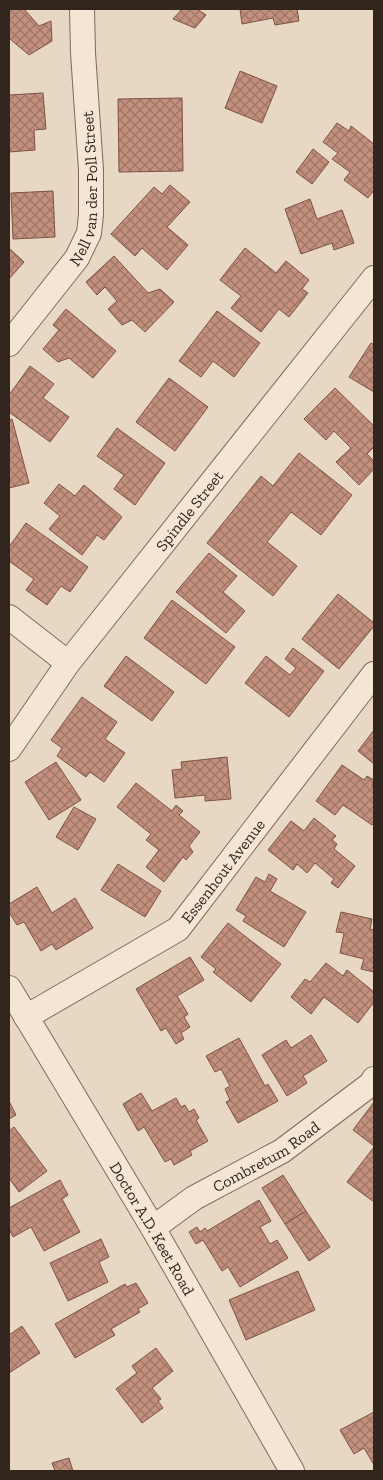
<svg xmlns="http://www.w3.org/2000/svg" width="383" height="1480" font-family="'Zilla Slab',serif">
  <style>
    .building { fill: url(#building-cross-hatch); stroke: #7c5345 }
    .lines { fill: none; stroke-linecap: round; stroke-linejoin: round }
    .minor-casing { stroke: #806a5c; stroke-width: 26 }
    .minor { stroke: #f4e6d5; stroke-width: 24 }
    .labels { text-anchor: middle; stroke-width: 4; stroke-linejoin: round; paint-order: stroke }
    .street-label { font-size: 16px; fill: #32251e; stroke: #f0e3d1 }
  </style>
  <defs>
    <pattern id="building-cross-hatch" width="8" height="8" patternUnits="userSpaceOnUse" patternTransform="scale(1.25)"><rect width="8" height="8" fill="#c2907d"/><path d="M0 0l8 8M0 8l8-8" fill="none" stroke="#9e7566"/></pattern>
  </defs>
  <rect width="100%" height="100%" fill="#e8d7c3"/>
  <g class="building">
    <path d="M9,9H24L39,26L51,21L52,41L29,55L10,39L9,40Z"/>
    <path d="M182,9H197L206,15L195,28L173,19Z"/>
    <path d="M240,9H297L299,21L275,25L273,18L242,24Z"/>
    <path d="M240,71L277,86L262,123L225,108Z"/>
    <path d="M43,93L46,129L34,130L35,150L9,152V95Z"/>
    <path d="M182,98L183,171L119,172L118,99Z"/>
    <path d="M337,123L349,131L351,126L374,144V190L368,198L344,180L350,172L332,159L338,153L323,142Z"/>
    <path d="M313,149L329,162L312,184L296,172Z"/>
    <path d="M170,185L190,202L167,227L188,245L167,270L142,248L135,256L111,234L154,187L162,194Z"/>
    <path d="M53,191L55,237L13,239L11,193Z"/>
    <path d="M310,199L317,219L342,210L354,243L334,250L332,243L301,254L285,209Z"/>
    <path d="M9,248L24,262L9,279Z"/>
    <path d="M245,248L276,273L286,261L309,280L302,289L308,293L289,317L279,309L261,332L231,308L241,296L220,280Z"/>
    <path d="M114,256L148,293L160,289L174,302L145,332L132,320L122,325L108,309L117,301L105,287L97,295L86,282Z"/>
    <path d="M66,309L116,351L93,378L69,358L58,362L43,349L59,330L53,325Z"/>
    <path d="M217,311L260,343L234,377L213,361L201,377L179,361Z"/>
    <path d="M371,343L374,345V392L349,377Z"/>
    <path d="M30,366L54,384L43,398L69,417L50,442L9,412V395Z"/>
    <path d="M169,378L208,407L175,451L136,422Z"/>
    <path d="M335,388L374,426V447L367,454L374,461V469L359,485L336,462L351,448L334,431L326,440L304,419Z"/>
    <path d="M12,419L29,483L9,488V420Z"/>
    <path d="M117,428L165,463L135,505L114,489L124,475L97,456Z"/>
    <path d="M299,453L352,495L321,535L291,512L267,542L297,566L273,596L207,543L261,476L273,486Z"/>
    <path d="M59,484L75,496L84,485L122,517L104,540L97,535L82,555L49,529L60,516L44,503Z"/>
    <path d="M26,523L88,567L70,592L61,586L47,605L26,590L34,579L9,561V547Z"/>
    <path d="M209,553L237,576L223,592L245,611L226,633L176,592Z"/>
    <path d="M338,594L374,623V626L339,669L302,639Z"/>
    <path d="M172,600L235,647L206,684L144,638Z"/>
    <path d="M293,648L324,671L289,717L245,683L266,656L290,675L296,668L285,659Z"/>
    <path d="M126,656L174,692L152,721L104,686Z"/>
    <path d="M82,697L117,722L105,739L125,753L104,782L90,772L86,777L57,756L62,748L51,740Z"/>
    <path d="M374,730V764L358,751Z"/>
    <path d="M227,757L231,799L205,801V795L175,798L172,770L182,769L181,762Z"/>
    <path d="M56,762L81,800L49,820L25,782Z"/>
    <path d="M342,765L364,780L367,776L374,780L372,786L374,788V822L372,825L343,805L335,815L316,801Z"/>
    <path d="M136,783L172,811L176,805L183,811L179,815L200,832L189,846L193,852L186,860L183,857L164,882L146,867L159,850L146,840L151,834L117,807Z"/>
    <path d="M74,807L96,819L78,850L56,837Z"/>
    <path d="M314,818L336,836L332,840L337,844L334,849L355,866L338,888L331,883L334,879L315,863L307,873L297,864L293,870L268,850L291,821L304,831Z"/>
    <path d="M118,864L161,891L145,917L101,890Z"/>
    <path d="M269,874L277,879L270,891L306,912L284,947L243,921L246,916L236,910L256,877L265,882Z"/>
    <path d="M37,887L52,913L75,898L93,928L56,950L52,944L41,951L24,922L17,925L9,912V904Z"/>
    <path d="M341,912L372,919L370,929L374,930V972L361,969L364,959L340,953L344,933L336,932Z"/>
    <path d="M228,923L281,964L251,1002L213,972L216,969L201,957Z"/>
    <path d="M190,957L204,980L177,996L188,1014L184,1017L190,1027L181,1033L184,1039L176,1044L166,1028L161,1031L136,989Z"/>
    <path d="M326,963L343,976L347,970L374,992V1002L358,1023L324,997L311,1014L291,997L305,979L310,982Z"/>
    <path d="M311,1035L327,1061L303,1076L307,1083L287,1096L262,1055L286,1040L291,1048Z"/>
    <path d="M239,1038L265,1086L268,1084L278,1101L238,1123L226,1102L230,1100L225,1089L230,1086L221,1069L215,1072L206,1056Z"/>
    <path d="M141,1093L152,1111L176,1098L181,1107L185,1105L189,1112L194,1109L199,1118L196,1120L208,1141L190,1151L192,1155L174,1165L171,1159L165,1162L144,1127L138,1131L123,1104Z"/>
    <path d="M9,1101L16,1115L9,1119Z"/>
    <path d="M374,1102V1146L353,1130Z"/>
    <path d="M14,1127L47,1171L19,1192L9,1178V1131Z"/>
    <path d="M374,1147V1202L347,1182Z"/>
    <path d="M283,1175L306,1211L285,1224L262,1188Z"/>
    <path d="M60,1180L68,1195L62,1199L80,1232L44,1251L31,1227L13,1237L9,1229V1208Z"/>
    <path d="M259,1200L271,1221L260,1227L270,1244L277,1240L288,1258L240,1287L228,1267L222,1271L203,1240L196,1244L189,1232L197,1227L200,1232L205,1228L207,1231Z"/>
    <path d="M306,1211L330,1247L309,1261L285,1224Z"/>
    <path d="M101,1239L109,1257L99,1262L108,1282L68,1301L50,1263Z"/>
    <path d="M298,1271L315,1310L246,1340L229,1300Z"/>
    <path d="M136,1283L148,1303L138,1309L140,1312L111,1329L115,1335L75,1358L55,1324L125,1284L127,1287Z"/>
    <path d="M22,1326L40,1353L9,1373V1335Z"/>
    <path d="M156,1348L173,1371L152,1388L161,1399L158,1401L163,1408L142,1423L116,1389L137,1373L132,1366Z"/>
    <path d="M374,1412V1465L364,1448L354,1454L340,1430Z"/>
    <path d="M69,1458L73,1471H55L52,1463Z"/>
  </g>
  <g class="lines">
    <defs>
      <g id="minor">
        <path id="s1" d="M9,344L77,258L89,233L91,215V170L83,53L82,9"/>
        <path d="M9,617L68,663"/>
        <path id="s2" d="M9,749L68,663L374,278"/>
        <path id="s3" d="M9,988L153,1228L292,1471"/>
        <path id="s4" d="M26,1017L178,929L374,674"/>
        <path id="s5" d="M153,1228L194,1198L282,1151L371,1084L374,1079"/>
      </g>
    </defs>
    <use href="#minor" class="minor-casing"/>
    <use href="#minor" class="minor"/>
  </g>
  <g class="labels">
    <g class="street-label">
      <text dy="6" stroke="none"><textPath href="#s1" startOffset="181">Nell van der Poll Street</textPath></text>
      <text dy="6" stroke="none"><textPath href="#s2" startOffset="299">Spindle Street</textPath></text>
      <text dy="6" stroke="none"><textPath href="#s4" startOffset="249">Essenhout Avenue</textPath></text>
      <text dy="6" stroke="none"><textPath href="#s5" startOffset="134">Combretum Road</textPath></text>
      <text dy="6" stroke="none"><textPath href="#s3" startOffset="280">Doctor A.D. Keet Road</textPath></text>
    </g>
  </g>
  <rect width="383" height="1480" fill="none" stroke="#32251e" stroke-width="20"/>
</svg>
